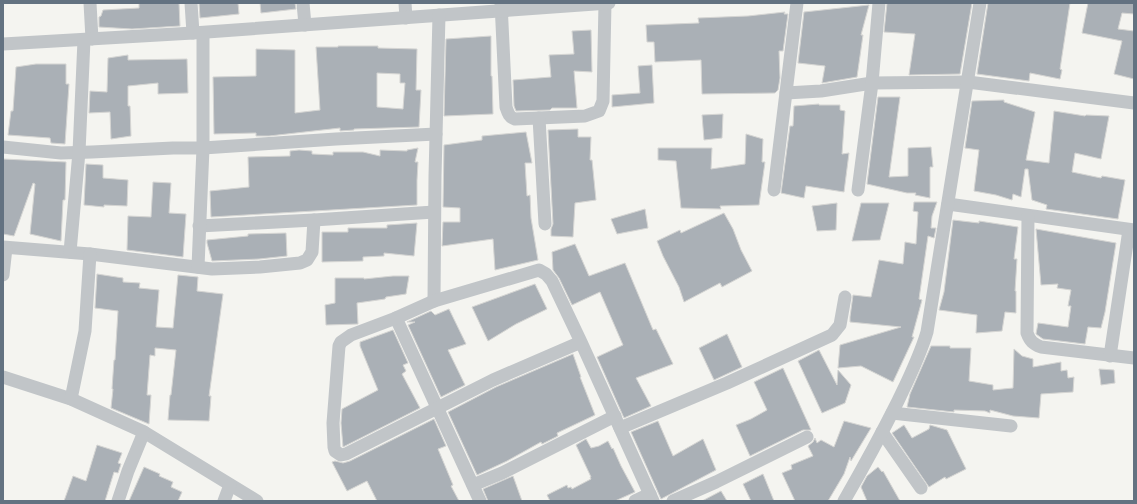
<svg xmlns="http://www.w3.org/2000/svg" width="1137" height="504" font-family="Poppins,sans-serif">
  <style>
    .building { fill: #aab0b6; stroke: #d5d5d3; fill-rule: evenodd }
    .lines { fill: none; stroke-linecap: round; stroke-linejoin: round }
    .minor { stroke: #c1c5c8; stroke-width: 13 }
  </style>
  <rect width="100%" height="100%" fill="#f4f4f0"/>
  <g class="building">
    <path d="M139,3H179L180,26L132,29L99,27V17L101,16L103,10L139,8Z"/>
    <path d="M199,3H238L239,14L200,18Z"/>
    <path d="M260,3H295L296,9L261,13Z"/>
    <path d="M887,3H972L960,74L909,75L915,34L884,32Z"/>
    <path d="M988,3H1070L1060,69L1062,70L1060,79L1030,73L1029,81L977,74Z"/>
    <path d="M1088,3H1134V14L1122,13L1118,29L1134,31V79L1114,74L1122,41L1082,33Z"/>
    <path d="M869,5L861,35H863L857,77L822,83L825,66L798,63L804,12Z"/>
    <path d="M785,12L784,14H788L783,51H779L780,78L778,90L775,93L702,94L701,60L655,62L654,42H647L646,25L699,23L698,18L748,16Z"/>
    <path d="M591,30L592,72L574,71L577,108H552L550,110L516,111L514,106L513,80L551,77L549,55L574,54L572,31Z"/>
    <path d="M491,36V76H492L493,114L444,116L446,39Z"/>
    <path d="M338,46H378V48L417,49L416,90H421L419,127L354,129V130L340,131V128L269,136H256V133L214,134L213,77L256,76V49L295,50V113L320,110L316,47H338ZM377,73L400,74V83H405L403,109L377,107Z"/>
    <path d="M128,55V60L187,59L188,93L158,94V83L128,86V106H130L131,136L111,139L110,112L89,113L90,91L107,92L108,58Z"/>
    <path d="M36,64H66V84H69L65,144L51,143L50,138L8,135L11,111H13L16,67Z"/>
    <path d="M652,65L654,103L612,107V95L640,93L638,66Z"/>
    <path d="M878,97H900L889,177L908,176V148L931,147L933,167H930V198L915,195L916,193H907L867,184Z"/>
    <path d="M1004,100V102L1035,112L1026,160L1049,163L1054,111L1085,116L1086,115L1109,116L1101,159L1075,153L1072,172L1101,178L1102,176L1125,180L1118,219L1046,209L1047,205L1032,200L1028,169H1025L1021,197L1013,194L1012,200L996,195L974,191L979,150L965,148L972,101Z"/>
    <path d="M819,104V105H840V110L845,111L842,154L849,153L844,192L806,186L804,198L781,193L790,126H793L794,106Z"/>
    <path d="M723,114L722,138L704,140L702,115Z"/>
    <path d="M578,129V137H591L590,160H592L596,200L575,203L573,237L551,236V229L553,224L548,130Z"/>
    <path d="M526,132L532,163H525L527,196L530,195L531,218L538,260L495,270L493,239L442,246L443,222H460V208L443,207L444,145L482,140V136Z"/>
    <path d="M746,134L763,139L762,162H765L759,205L720,206L721,209L681,208L676,161L658,160V148H712L711,169L745,164Z"/>
    <path d="M418,148L415,162H418L417,180V205L211,217L210,191L249,187L248,157L290,156V151L299,150L312,151V154L333,155V152H363L380,156V150L407,151V150Z"/>
    <path d="M3,159L66,162L65,200H63L61,241L30,234L35,184L33,183L14,236L3,234Z"/>
    <path d="M86,164L103,165V178L128,180L127,206L104,205V207L84,205Z"/>
    <path d="M153,182L171,183L169,213L186,214L183,257L127,250L128,216L151,217Z"/>
    <path d="M914,202H937L932,216L931,228H936L934,238L928,236L919,299L922,300L912,337H914L893,382L861,366L838,368L840,345L901,327L850,322V317L853,295L871,297L879,260L903,264L905,242L916,244L918,212L913,211Z"/>
    <path d="M837,203L836,230L817,231L812,206Z"/>
    <path d="M861,203H889L880,240L852,241Z"/>
    <path d="M645,209L648,228L617,234L611,219Z"/>
    <path d="M724,213L733,229L741,250L752,271L722,287L720,283L684,302L679,287L663,256L657,241L680,230L681,233Z"/>
    <path d="M953,220L979,223V221L1018,227L1014,259H1017L1015,291H1016V313L1005,312L1002,331L976,333L977,315L939,310L944,292Z"/>
    <path d="M417,223L414,256L384,253V256L363,257V261L322,262V232H348V228H387V225Z"/>
    <path d="M1036,229L1116,243L1105,312L1101,328L1088,327L1085,344L1043,339L1036,334L1038,323L1068,327L1071,306H1068L1071,290L1057,288L1058,284L1041,285Z"/>
    <path d="M286,233L287,256L259,259L212,261L207,243V240L248,236V234Z"/>
    <path d="M575,244L589,276L625,263L653,330L656,329L673,364L636,378L651,406L624,418L597,357L623,345L600,292L572,305L559,278L553,270L552,252Z"/>
    <path d="M97,274L123,278V282L140,283L139,288L159,290L156,327L173,328L178,275L198,277L197,291L223,294L209,396H211L209,421L168,420L170,395H171L176,350L155,348V356L150,355L147,395H151L149,424L111,408L113,389H112L114,360H115L118,311L95,308Z"/>
    <path d="M393,276H409L406,294L386,297L385,299L357,303L358,324L326,325L325,305L335,303V278H364V279Z"/>
    <path d="M535,284L547,309L516,324L488,341L472,307Z"/>
    <path d="M449,309L466,344L448,350L465,385L441,397L408,325L415,322H407L431,311L435,315Z"/>
    <path d="M393,330L408,363L403,365L406,371L402,374L420,408L343,447L341,423L342,409L378,390L360,346V342Z"/>
    <path d="M727,334L742,367L714,380L699,348Z"/>
    <path d="M931,346H950V348H971L969,381L993,385V390L1013,388L1014,349L1022,356L1033,359V367L1061,362V371L1067,370L1068,378L1074,377L1073,392L1041,394L1039,418L1013,416L990,410V413L985,411L954,410V412L907,407L910,394Z"/>
    <path d="M819,350L837,385L838,370L851,385L845,403L822,413L798,361Z"/>
    <path d="M573,354L581,377H580L595,415L557,433L558,436L542,444L541,442L507,461L477,475L448,412L496,387Z"/>
    <path d="M783,368L811,430H803L750,456L736,425L751,419L767,410L754,382Z"/>
    <path d="M1099,369L1114,370L1115,383L1101,385Z"/>
    <path d="M434,419L446,446L438,449L453,485L451,486L459,501H377L367,481L347,491L332,462L335,461L343,463L350,461Z"/>
    <path d="M658,421L673,456L703,439L716,470L661,499L631,432Z"/>
    <path d="M844,421L871,428L851,461L850,457L844,474L828,501H795L782,473L792,469L791,465L813,456L808,446L813,442L815,438L817,443L821,440L834,447Z"/>
    <path d="M904,425L912,438L929,429L930,425L947,430L966,469L946,479L945,477L929,487L892,433Z"/>
    <path d="M586,439L591,448L599,446L608,441L612,449L613,448L621,466L635,492L615,501H550L547,495L567,485L568,488L571,487L572,489L591,479L590,477H591L576,445Z"/>
    <path d="M97,445L122,453L118,463L121,464L118,473L114,472L105,501H64L73,476L86,481Z"/>
    <path d="M144,467L160,474L159,476L173,482L171,487L182,492L178,501H129Z"/>
    <path d="M878,467L882,472L883,471L900,501H867L861,487L867,476Z"/>
    <path d="M763,474L774,501H751L743,484Z"/>
    <path d="M513,476L522,501H488L483,489Z"/>
    <path d="M721,491L727,501H702Z"/>
  </g>
  <g class="lines">
    <g class="minor">
      <path d="M90,3L92,39"/>
      <path d="M191,3L193,33"/>
      <path d="M303,3L305,25"/>
      <path d="M405,3L406,18"/>
      <path d="M501,3L506,107C508,113 509,117 515,119L585,116L599,111L603,101L605,3"/>
      <path d="M3,44L193,33L609,3"/>
      <path d="M786,93L821,91L872,83L968,82L1134,103"/>
      <path d="M539,118L545,224"/>
      <path d="M3,147L61,153L92,152L173,148H203L336,139L436,134"/>
      <path d="M774,190L797,3"/>
      <path d="M858,190L872,83L879,3"/>
      <path d="M948,204L1134,230"/>
      <path d="M1028,216L1027,333C1030,341 1033,344 1041,347L1134,358"/>
      <path d="M199,226L314,220L434,212"/>
      <path d="M3,247L90,254L212,269L260,267L300,263L307,260L312,252L314,220"/>
      <path d="M70,252L79,152L84,40"/>
      <path d="M198,267L203,148V33"/>
      <path d="M3,275L6,248"/>
      <path d="M434,301L435,176L439,15"/>
      <path d="M396,318L480,501"/>
      <path d="M581,342L493,380L346,454L341,455L335,451L334,447L333,423L339,346L341,342L351,335L396,318L434,301L539,270L546,274L552,281L581,342L653,501"/>
      <path d="M1110,356L1129,230"/>
      <path d="M3,377L71,399L144,432L257,501"/>
      <path d="M71,399L85,331L90,254"/>
      <path d="M892,413L1011,426"/>
      <path d="M620,428L727,383L832,335L840,325L845,297"/>
      <path d="M882,432L921,488"/>
      <path d="M473,485L502,473L615,416"/>
      <path d="M118,501L128,471L144,432"/>
      <path d="M224,501L230,485"/>
      <path d="M635,501L650,494"/>
      <path d="M673,501L716,482L807,437"/>
      <path d="M844,501C863,468 881,435 898,401C909,378 920,356 927,332L980,3"/>
    </g>
  </g>
  <rect width="1137" height="504" fill="none" stroke="#637281" stroke-width="8"/>
</svg>
